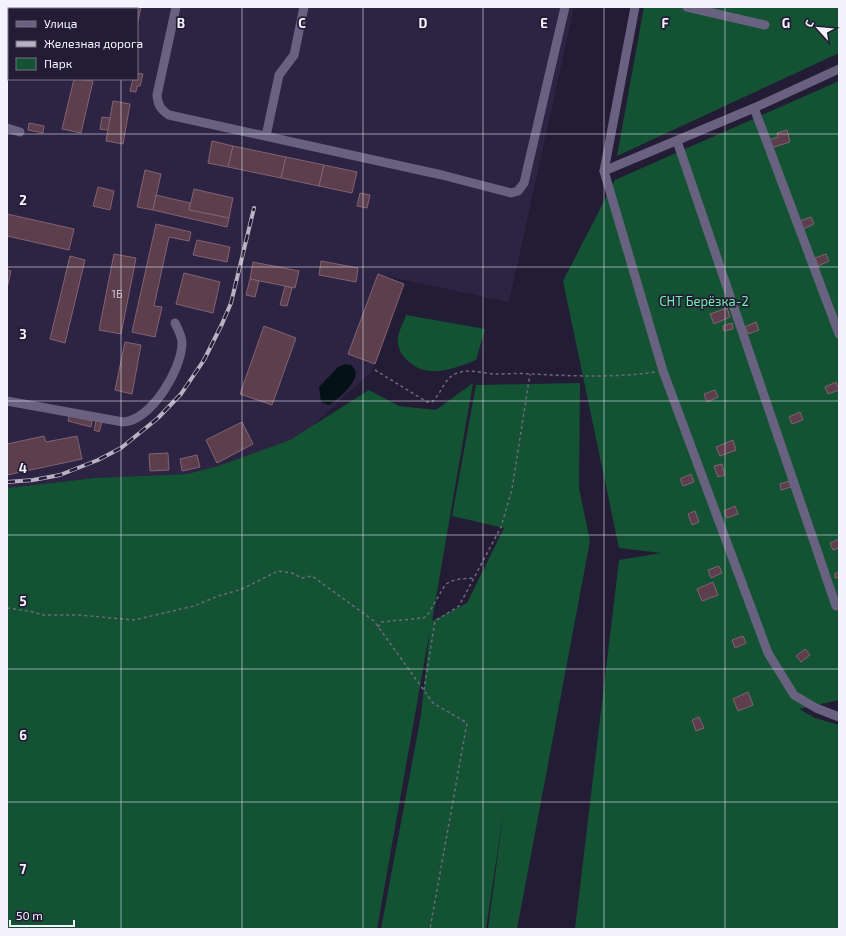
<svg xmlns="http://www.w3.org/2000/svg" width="846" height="936" font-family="'Exo 2',sans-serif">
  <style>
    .built { fill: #2d2444; fill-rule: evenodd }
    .green { fill: #135334 }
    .water { fill: #041116 }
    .building { fill: #5c3e4d; stroke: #836273 }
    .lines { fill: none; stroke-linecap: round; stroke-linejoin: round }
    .path { stroke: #6e697d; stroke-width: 1.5; stroke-dasharray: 3 3; stroke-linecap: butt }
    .minor { stroke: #68617f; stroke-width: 9 }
    .rail-casing { stroke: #b7b3c3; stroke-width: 4 }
    .rail { stroke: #231c35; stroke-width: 2.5; stroke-dasharray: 8; stroke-linecap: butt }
    .grid { fill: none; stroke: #f4f2fd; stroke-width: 1; stroke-opacity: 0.55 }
    .labels { text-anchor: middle; stroke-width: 3.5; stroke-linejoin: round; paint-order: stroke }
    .number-label { font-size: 11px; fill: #cec5d1 }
    .park-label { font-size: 13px; fill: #73eeab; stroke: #231c35 }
    .grid-label { font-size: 13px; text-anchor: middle; font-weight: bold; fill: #f4f2fd; stroke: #231c35; stroke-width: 3.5; stroke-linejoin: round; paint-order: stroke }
  </style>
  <rect width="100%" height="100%" fill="#231c35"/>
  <path class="built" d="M7,7H574L509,302L381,275L404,284L371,372L310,428L290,440L218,466L187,474L95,478L7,488ZM9,9H137V79H9Z"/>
  <g class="green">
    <path d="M644,7H839V53L617,156Z"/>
    <path d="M839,81V700L799,709L815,718L839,725V929H575L619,560L661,553L619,548L563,281L615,180Z"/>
    <path d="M406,315L485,329L476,360C453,369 427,380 407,360C401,354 397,347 398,338C399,330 404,322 406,315Z"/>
    <path d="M473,383L432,621L467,603L504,528L452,516L476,385L580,383L579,488L590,541L517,929H488L504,808L486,929H381L421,715L430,630L377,929H7V488L95,478L187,474L218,466L290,440L369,390L399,406L436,410Z"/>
  </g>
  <path class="water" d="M345,364L351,365C353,367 354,368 355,370C360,381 337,400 329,405L321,402L319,387L338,367Z"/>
  <g class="building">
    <rect x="97" y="7" width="16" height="2"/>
    <path d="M123,7H141L137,26V9H122Z"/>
    <path d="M137,73L143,74L140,86H137L136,92L130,91L133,79H137Z"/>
    <path d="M74,79L93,81L81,133L62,129Z"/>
    <path d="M113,101L130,104L123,144L106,141Z"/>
    <path d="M102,117L110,118L108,130L100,129Z"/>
    <path d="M29,123L44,126L43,133L28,130Z"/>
    <path d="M787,130L790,142L771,148L769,140L778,137L777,133Z"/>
    <path d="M212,141L233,146L228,167L208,163Z"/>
    <path d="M233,146L286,157L281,178L228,167Z"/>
    <path d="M286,157L324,165L319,186L281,178Z"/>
    <path d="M324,165L357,172L352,193L319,186Z"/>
    <path d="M145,170L161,174L153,210L137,207Z"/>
    <path d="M98,187L114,191L110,210L93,206Z"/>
    <path d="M194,189L233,198L229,218L189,210Z"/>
    <path d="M360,193L370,195L367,208L357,206Z"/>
    <path d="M156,195L190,203L189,210L229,218L227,227L153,210Z"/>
    <path d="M7,214L74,229L69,250L7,236Z"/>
    <path d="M811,217L814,224L803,229L800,221Z"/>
    <path d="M156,224L191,232L189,241L169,237L154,306L162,307L155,337L132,332Z"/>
    <path d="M197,240L230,247L227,262L193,255Z"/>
    <path d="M114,254L136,258L121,334L99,330Z"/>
    <path d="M826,254L829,261L818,266L815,258Z"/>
    <path d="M70,256L85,260L65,343L50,339Z"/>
    <path d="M321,261L358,268L356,282L319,275Z"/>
    <path d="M253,262L299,271L295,288L250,279Z"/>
    <path d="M7,270L11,271L7,288Z"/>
    <path d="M184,273L220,282L213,313L176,304Z"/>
    <path d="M378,274L404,284L375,364L348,354Z"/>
    <path d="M250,279L259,281L255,297L246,295Z"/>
    <path d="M285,286L292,288L287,306L280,305Z"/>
    <path d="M727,308L730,317L714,324L710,314Z"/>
    <path d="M756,322L759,330L748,334L745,327Z"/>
    <path d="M732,323L733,329L724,331L723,326Z"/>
    <path d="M264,326L296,338L272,405L240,394Z"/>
    <path d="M125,342L141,345L132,394L115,390Z"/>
    <path d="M836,382L839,390L828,394L825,387Z"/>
    <path d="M715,390L718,397L707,402L704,394Z"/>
    <path d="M800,412L803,420L792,424L789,417Z"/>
    <path d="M69,415L92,421L91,427L68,421Z"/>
    <path d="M96,421L102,422L99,432L94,430Z"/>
    <path d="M242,422L253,444L217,463L206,440Z"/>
    <path d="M44,436L46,442L77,436L82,459L7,475V444Z"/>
    <path d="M733,440L736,450L720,456L716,447Z"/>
    <path d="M168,453L169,470L150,471L149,454Z"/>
    <path d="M197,455L200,467L182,471L180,459Z"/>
    <path d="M722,464L725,475L718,477L714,466Z"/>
    <path d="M691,474L694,482L683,486L680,479Z"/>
    <path d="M789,481L791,487L781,490L780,484Z"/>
    <path d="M735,506L738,514L727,518L724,511Z"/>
    <path d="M695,511L699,522L692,525L688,514Z"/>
    <path d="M839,539V548L833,550L830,543Z"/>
    <path d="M719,566L722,573L711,578L708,570Z"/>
    <path d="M835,573H839V577L835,578Z"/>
    <path d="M713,582L718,595L702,601L697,589Z"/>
    <path d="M743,636L746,643L735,648L732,640Z"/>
    <path d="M805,649L810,655L801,662L796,656Z"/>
    <path d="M748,692L753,705L738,711L733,699Z"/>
    <path d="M699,717L704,728L696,731L692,720Z"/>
  </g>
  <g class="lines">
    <g class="path">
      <path d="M375,370L427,402H432C441,394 444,379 455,374C468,368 481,373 494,374C506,374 519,373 531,374C572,376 614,378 655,372"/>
      <path d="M7,608L29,611L43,615H79L134,620L194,606L218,596L242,589L278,571L292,573L302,578L312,576L374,621L433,703L467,723L430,929"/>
      <path d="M378,627L381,622L423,618L427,616L445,585C453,578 464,579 474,578"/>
      <path d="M424,690L435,621L459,606L501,527L512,489L530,374"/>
    </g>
    <g class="minor">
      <path d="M176,7L157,95C158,105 160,109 169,115L442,175L511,193L518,191L524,183L565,7"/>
      <path d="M635,7L604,171L663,371L768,653L794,695L816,708L839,717"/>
      <path d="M687,7L765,25"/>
      <path d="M754,108L839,334"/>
      <path d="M7,128L20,132"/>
      <path d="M266,136L279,75L294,55L304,7"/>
      <path d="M677,141L836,606"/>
      <path d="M604,171L754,108L839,69"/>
      <path d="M7,401L123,422C151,421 182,369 182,343C182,336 178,329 175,323"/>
    </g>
    <defs>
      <path id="rail" d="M7,482L33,480L60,475L98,460L121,448L158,418L181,394L204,360L222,324L231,303L254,208"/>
    </defs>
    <use href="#rail" class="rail-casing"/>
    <use href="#rail" class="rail"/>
  </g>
  <path class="grid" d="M121,7V9M242,7V929M363,7V929M483,7V929M604,7V929M725,7V929M121,79V929M7,134H839M7,267H839M7,401H839M7,535H839M7,669H839M7,802H839"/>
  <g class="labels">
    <g class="number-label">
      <text x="117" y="298">1Б</text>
    </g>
    <g class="park-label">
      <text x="704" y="306">СНТ Берёзка-2</text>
    </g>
  </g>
  <g class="grid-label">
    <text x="181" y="28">B</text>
    <text x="302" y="28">C</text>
    <text x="423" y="28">D</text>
    <text x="544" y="28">E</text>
    <text x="665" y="28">F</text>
    <text x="786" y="28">G</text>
    <text x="23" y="205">2</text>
    <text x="23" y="339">3</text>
    <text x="23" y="473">4</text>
    <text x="23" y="606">5</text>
    <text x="23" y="740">6</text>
    <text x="23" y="874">7</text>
  </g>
  <rect width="846" height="936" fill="none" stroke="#f4f2fd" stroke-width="16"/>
  <rect x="8" y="8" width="130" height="72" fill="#231c35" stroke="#777285"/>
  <rect x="16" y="21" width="20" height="6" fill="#68617f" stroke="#777285"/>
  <text x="44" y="28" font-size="12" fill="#f4f2fd">Улица</text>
  <rect x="16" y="41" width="20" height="6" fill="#b7b3c3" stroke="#777285"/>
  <text x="44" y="48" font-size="12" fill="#f4f2fd">Железная дорога</text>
  <rect x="16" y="58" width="20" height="12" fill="#135334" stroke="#777285"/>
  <text x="44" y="68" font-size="12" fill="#f4f2fd">Парк</text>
  <g transform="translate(818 28) rotate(297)" stroke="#231c35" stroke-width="3" paint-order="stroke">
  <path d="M0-3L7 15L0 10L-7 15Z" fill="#f4f2fd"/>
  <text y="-6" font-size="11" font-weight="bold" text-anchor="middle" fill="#f4f2fd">С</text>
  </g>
  <path d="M10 920v6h64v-6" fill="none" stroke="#f4f2fd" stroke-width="2"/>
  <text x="16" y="920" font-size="12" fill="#f4f2fd" stroke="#231c35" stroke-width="3" paint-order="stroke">50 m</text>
</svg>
